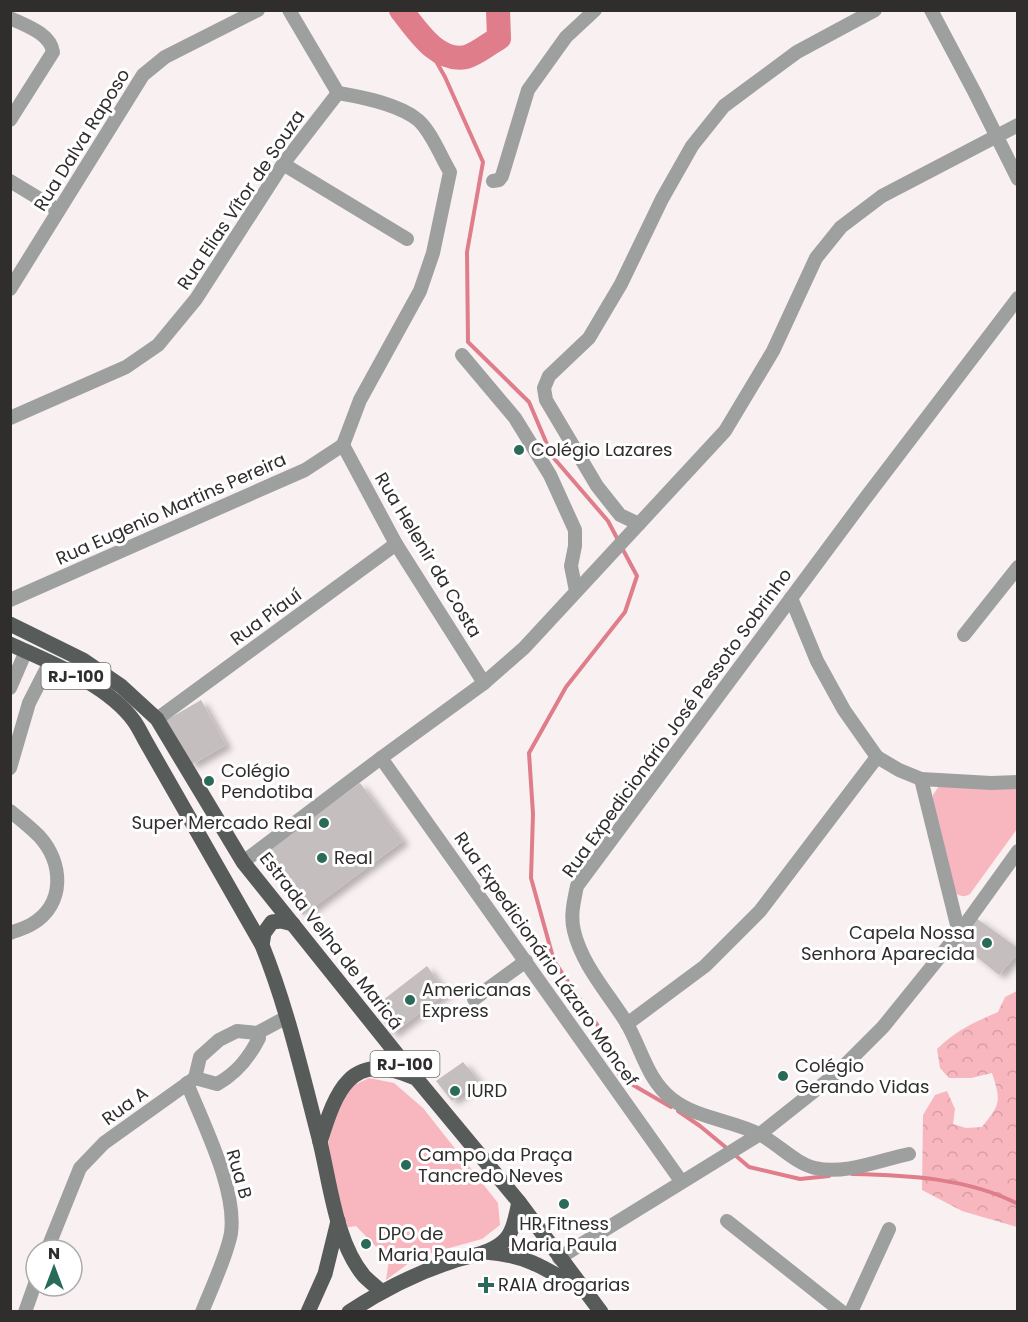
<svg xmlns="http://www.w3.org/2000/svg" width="1028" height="1322" font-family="Poppins,sans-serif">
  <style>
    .forest { fill: url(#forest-crowns) }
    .park { fill: #f8b7be }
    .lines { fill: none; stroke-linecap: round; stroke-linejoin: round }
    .stream { stroke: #df7d8a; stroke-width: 4 }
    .river { stroke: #df7d8a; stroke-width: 24 }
    .building { fill: #c5bebf; filter: url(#shadow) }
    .street { stroke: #9da09f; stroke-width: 14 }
    .primary { stroke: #575c5a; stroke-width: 15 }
    .poi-dot { fill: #2a6a58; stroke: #fff; stroke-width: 2 }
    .labels { text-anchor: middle; stroke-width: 6; stroke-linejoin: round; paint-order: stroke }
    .shield { fill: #fff; stroke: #6e6c6c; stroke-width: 1.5 }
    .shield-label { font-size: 16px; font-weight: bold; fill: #302d2d }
    .street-label { font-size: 18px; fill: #302d2d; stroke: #fff }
    .poi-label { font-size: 18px; fill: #302d2d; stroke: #fff; text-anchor: start }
  </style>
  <defs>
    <pattern id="forest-crowns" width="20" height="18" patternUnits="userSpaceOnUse" patternTransform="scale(1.5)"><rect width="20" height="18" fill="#f8b7be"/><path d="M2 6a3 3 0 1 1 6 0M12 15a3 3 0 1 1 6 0" fill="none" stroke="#d59ea4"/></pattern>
    <filter id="shadow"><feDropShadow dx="6" dy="4" stdDeviation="3" flood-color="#0004"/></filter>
  </defs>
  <rect width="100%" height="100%" fill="#f8f0f1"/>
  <path class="forest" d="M1017,991V1227L962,1211L922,1190L923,1115L935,1095L947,1091L955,1109L953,1124L966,1128L982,1127C1001,1104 1001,1101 992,1073L971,1078H949L940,1068L937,1049C955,1031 975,1022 998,1012L1005,997Z"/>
  <g class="park">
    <path d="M939,786L1017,788V829L970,894C964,898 958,896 953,891L933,800V795Z"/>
    <path d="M369,1078L394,1083L423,1108L498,1203L500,1225L482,1239L417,1257L386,1280L389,1260L356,1226L344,1228L327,1150L332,1118L348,1088Z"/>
  </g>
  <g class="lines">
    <g class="stream">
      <path d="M423,38L445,77L483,162L467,252L468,342L529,402L552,456L608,521L618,540"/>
      <path d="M621,546L637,576L625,612L566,687L529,753L533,814L531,878L554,961L598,1026L621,1078L671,1107"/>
      <path d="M678,1111L700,1126L729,1150"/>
      <path d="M735,1155L749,1167L800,1179L829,1176"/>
      <path d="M852,1174C907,1175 968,1178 1018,1204"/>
    </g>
    <path class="river" d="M401,10C417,30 437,63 466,57C477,54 490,43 499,38L498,10"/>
  </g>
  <g class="building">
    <path d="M201,700L226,745L191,765L165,721Z"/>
    <path d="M360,783L403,841L303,915L260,856Z"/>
    <path d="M976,918L1018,948V953L999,975L957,941Z"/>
    <path d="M427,966L446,993L392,1034L374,1007Z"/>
    <path d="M463,1062L479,1081L452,1101L436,1081Z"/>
  </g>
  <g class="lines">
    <g class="street">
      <path d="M289,10L338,93"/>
      <path d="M931,10L975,93L1018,179"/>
      <path d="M10,18C26,26 50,33 53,52L10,120"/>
      <path d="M283,164L407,239"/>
      <path d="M10,181L58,210"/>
      <path d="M493,181L499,180L502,176L528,90L566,37L595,10"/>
      <path d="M10,289L143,75L165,57L258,10"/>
      <path d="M462,355L515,418L550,475L575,530V546L571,566L576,591"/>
      <path d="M10,418L126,367L158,345L196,299L283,164L338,93C362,97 399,104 418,120C431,131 441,157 450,172L433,253L420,291L360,400L343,445"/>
      <path d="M343,445L396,544L484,683"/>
      <path d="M639,524L620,515L597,486L546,400L544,388L549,376L589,338L621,284L662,199L692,146L724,106L797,52L875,10"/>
      <path d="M791,598L817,661L844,710L877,757L899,770L921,779L959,933"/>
      <path d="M10,600L305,470L343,445"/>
      <path d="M964,635L1018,567"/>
      <path d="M10,688L26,651"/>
      <path d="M157,719L396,544"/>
      <path d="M381,758L681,1181"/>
      <path d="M10,768L29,703L50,662"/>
      <path d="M921,779L991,783L1018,782"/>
      <path d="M10,811C20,819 30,827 39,836C63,862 66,904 32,924C26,928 17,930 10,933"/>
      <path d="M243,862L381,758L484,683L524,648L725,431L773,351L816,258L841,227L882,196L1018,125"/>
      <path d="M474,999L526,961"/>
      <path d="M627,1024L705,966L760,911L877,757"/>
      <path d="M257,1033L287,1017"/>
      <path d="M195,1078L217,1084C237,1073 249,1058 259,1038L257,1033"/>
      <path d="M187,1083C203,1124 237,1189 231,1233C227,1256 211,1289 202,1312"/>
      <path d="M909,1154C880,1160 845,1175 815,1168C795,1163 779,1145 761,1135C733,1120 697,1119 672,1099C647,1080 641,1047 626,1022C608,993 582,965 574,931C570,916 574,901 577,886L864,500L1018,298"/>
      <path d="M727,1221L842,1312"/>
      <path d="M47,1250L80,1168L104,1143L195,1078L200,1057L219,1040L237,1031L257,1033"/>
      <path d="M559,1258L760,1134L837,1073L883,1027L959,933L1018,851"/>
      <path d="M25,1312L36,1281"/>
      <path d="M851,1312L889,1229"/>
    </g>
    <g class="primary">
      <path d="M10,624L83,660L121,686L157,719L243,862L416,1078L519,1202L601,1312"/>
      <path d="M10,644C51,663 107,684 134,721C139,728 142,735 146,742L262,945C287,1007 302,1073 319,1138C330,1181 335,1241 364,1276C369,1281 375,1286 381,1291"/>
      <path d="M262,945L264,933L272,922L281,921L293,924"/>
      <path d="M320,1142C336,1091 350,1050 413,1077"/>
      <path d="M485,1252C526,1255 545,1268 578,1288"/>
      <path d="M308,1312L325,1274L338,1221"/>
      <path d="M349,1312C381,1291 416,1273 453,1261C471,1255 490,1254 504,1241C514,1232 516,1214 519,1202"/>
    </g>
  </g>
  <g class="poi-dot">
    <circle cx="519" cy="450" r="6"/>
    <circle cx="209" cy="781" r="6"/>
    <circle cx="324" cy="823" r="6"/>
    <circle cx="322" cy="858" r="6"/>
    <circle cx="987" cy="943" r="6"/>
    <circle cx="410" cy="1000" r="6"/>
    <circle cx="783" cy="1076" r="6"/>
    <circle cx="455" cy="1091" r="6"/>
    <circle cx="406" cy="1165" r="6"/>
    <circle cx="564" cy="1204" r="6"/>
    <circle cx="366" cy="1244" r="6"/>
    <path d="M483 1276h6v6h6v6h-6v6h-6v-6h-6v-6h6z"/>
  </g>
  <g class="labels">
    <g class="shield">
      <rect x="41.5" y="663" width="69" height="26" rx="4.5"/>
      <rect x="370.5" y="1051" width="69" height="26" rx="4.5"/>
    </g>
    <g class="shield-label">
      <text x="76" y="682">RJ-100</text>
      <text x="405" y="1070">RJ-100</text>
    </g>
    <g class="street-label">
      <text transform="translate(82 140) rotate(-58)" y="6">Rua Dalva Raposo</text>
      <text transform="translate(241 200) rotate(-56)" y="6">Rua Elias Vítor de Souza</text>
      <text transform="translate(171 509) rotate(-24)" y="6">Rua Eugenio Martins Pereira</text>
      <text transform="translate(428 555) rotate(59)" y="6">Rua Helenir da Costa</text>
      <text transform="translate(266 617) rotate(-36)" y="6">Rua Piauí</text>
      <text transform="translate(677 723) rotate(-54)" y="6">Rua Expedicionário José Pessoto Sobrinho</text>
      <text transform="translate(331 941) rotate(52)" y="6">Estrada Velha de Maricá</text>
      <text transform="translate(546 959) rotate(55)" y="6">Rua Expedicionário Lázaro Moncef</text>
      <text transform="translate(125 1106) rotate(-36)" y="6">Rua A</text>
      <text transform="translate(239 1174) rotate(74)" y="6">Rua B</text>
    </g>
    <g class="poi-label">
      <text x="531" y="456">Colégio Lazares</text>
      <text x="221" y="777">Colégio<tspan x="221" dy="21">Pendotiba</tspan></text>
      <text x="312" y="829" text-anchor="end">Super Mercado Real</text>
      <text x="334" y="864">Real</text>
      <text x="975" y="939" text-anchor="end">Capela Nossa<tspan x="975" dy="21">Senhora Aparecida</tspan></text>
      <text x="422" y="996">Americanas<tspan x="422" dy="21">Express</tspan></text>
      <text x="795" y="1072">Colégio<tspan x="795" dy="21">Gerando Vidas</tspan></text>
      <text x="467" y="1097">IURD</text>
      <text x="418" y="1161">Campo da Praça<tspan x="418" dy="21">Tancredo Neves</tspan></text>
      <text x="564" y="1230" text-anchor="middle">HR Fitness<tspan x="564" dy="21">Maria Paula</tspan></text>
      <text x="378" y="1240">DPO de<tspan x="378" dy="21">Maria Paula</tspan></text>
      <text x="498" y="1291">RAIA drogarias</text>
    </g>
  </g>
  <rect width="1028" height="1322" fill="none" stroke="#302d2d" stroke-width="24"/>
  <g transform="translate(54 1268)"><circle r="28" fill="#ffffff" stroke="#acabab" stroke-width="1.5"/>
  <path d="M0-4.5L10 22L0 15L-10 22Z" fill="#2a6a58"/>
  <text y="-9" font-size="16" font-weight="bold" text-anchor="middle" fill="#302d2d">N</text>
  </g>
</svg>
